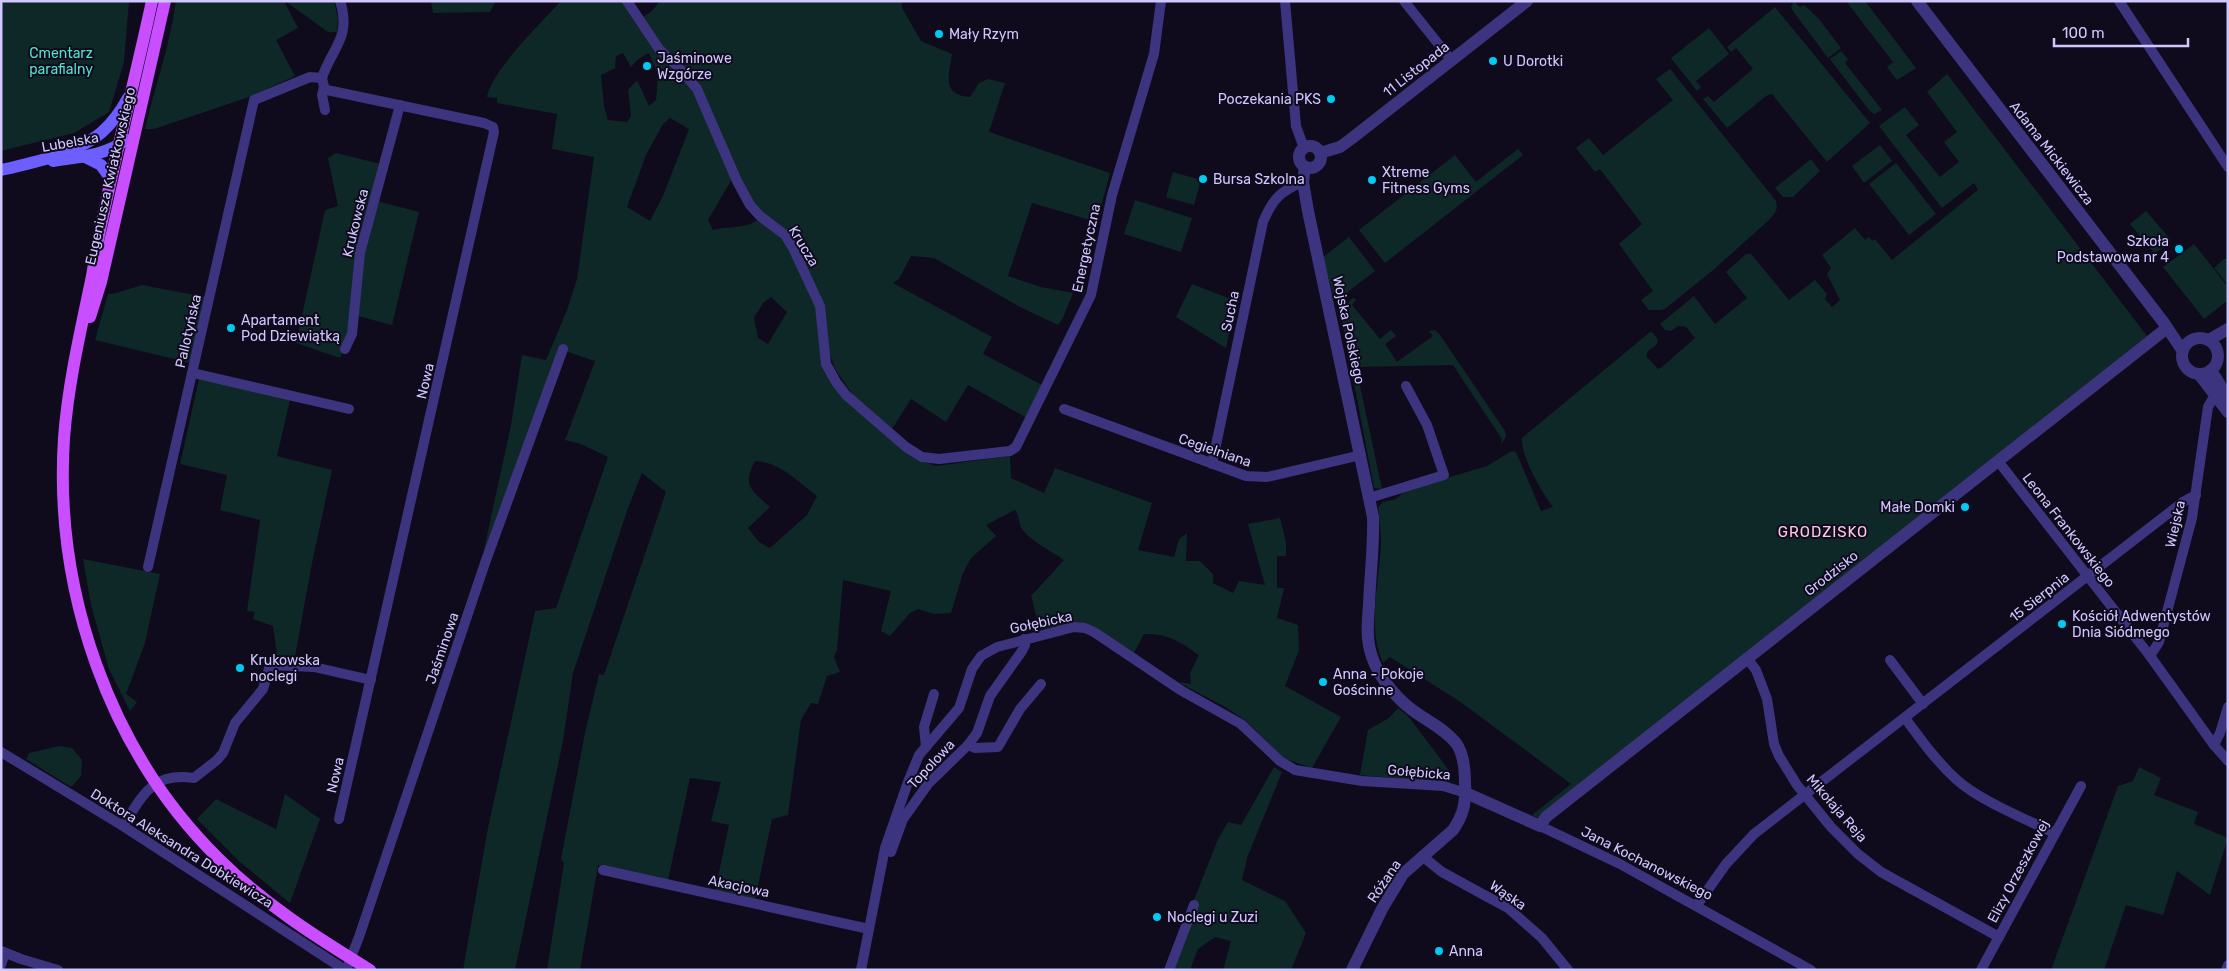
<svg xmlns="http://www.w3.org/2000/svg" width="2229" height="971" font-family="Rubik,sans-serif">
  <style>
    .green { fill: #0e2727; fill-rule: evenodd }
    .lines { fill: none; stroke-linecap: round; stroke-linejoin: round }
    .minor { stroke: #3c347e; stroke-width: 10 }
    .tertiary { stroke: #3c347e; stroke-width: 12 }
    .secondary { stroke: #6d5eff; stroke-width: 12 }
    .primary { stroke: #c94eff; stroke-width: 12 }
    .poi-dot { fill: #00c9f2; stroke: #0f0b1d; stroke-width: 2 }
    .labels { text-anchor: middle; stroke-width: 4; stroke-linejoin: round; paint-order: stroke }
    .poi-label { font-size: 14px; fill: #d1c7ff; stroke: #0f0b1d; text-anchor: start }
    .park-label { font-size: 14px; fill: #4fe3c8; stroke: #0f0b1d }
    .street-label { font-size: 14px; fill: #d1c7ff; stroke: #0f0b1d }
    .neighbourhood-label { font-size: 15px; letter-spacing: 1px; fill: #ffc9e8; stroke: #0f0b1d }
  </style>
  <rect width="100%" height="100%" fill="#0f0b1d"/>
  <g class="green">
    <path d="M1,1H129L124,62L109,112L74,133L1,151Z"/>
    <path d="M176,1H284L298,28L276,40L295,76L252,96L154,129H145C155,85 170,46 176,1Z"/>
    <path d="M285,1H334L338,18L337,32H328Z"/>
    <path d="M431,1H496L490,12L433,13Z"/>
    <path d="M561,1H625L692,88L732,179L708,220L713,230C729,226 746,229 759,219L784,237L817,305L828,377L925,462L936,466L1010,456L1011,478L1044,493L1055,468L1152,503L1138,550L1174,557L1179,539L1187,533L1186,561H1200L1213,574V583L1233,593L1239,581L1265,585L1248,524L1280,518L1286,542V556H1277V588H1284L1277,618L1298,625L1299,650L1285,686L1341,717L1312,768L1285,759L1246,721L1227,708L1178,682L1191,684L1190,673L1199,655C1181,642 1167,633 1144,634L1133,655L1076,623L1040,630L1031,596L1064,560C1053,552 1029,540 1022,529C1018,523 1020,517 1015,510L986,525L996,536L971,558L963,573L951,613L934,614L918,609L910,613L890,636L881,631L891,591L843,580L837,650L834,657L840,672L827,676L818,704L811,703L801,720L788,815L772,819L755,900L715,891L729,825L711,821L721,782L690,778L668,880L598,865L580,970H547L564,863L561,859L585,733L599,674L604,675L666,492L642,473L628,508L573,673L563,741L515,970H463L487,833L535,611L556,608L608,457L581,444L565,440L595,361L565,351L483,554L511,425L522,355L546,360L567,310L577,279L594,157L552,149L557,114L497,103V98L487,97C491,71 542,22 561,1ZM623,53L631,67L637,60L649,53L658,76L656,100L649,106L638,82L636,81L628,90L631,116L627,122L608,120L604,106L601,75L615,68L616,56ZM670,118L689,129L663,196L650,221L627,207L646,155L663,124ZM771,297L787,312L768,344L758,338L754,318L763,303ZM755,461C780,462 798,482 817,496L807,515L770,548L759,542L748,528L770,507C751,490 742,486 755,461Z"/>
    <path d="M660,1H902V8L921,41L952,54C949,75 941,95 970,97L979,83L988,79L1005,83L989,132L1110,173L1097,222L1032,203L1008,276L1041,287L1073,293L1063,318L1058,325L1020,307L934,258L911,256L899,279L893,283L992,337L983,354L1044,386L1027,418L968,385L946,422L911,399L892,429L857,401L835,369L829,351L826,320L801,258L748,198L716,123L642,18L652,11Z"/>
    <path d="M1846,1H1865L1916,68L1897,80L1887,67L1893,62Z"/>
    <path d="M1794,2L1800,7L1804,5L1818,18L1841,48L1828,58L1793,11L1791,7Z"/>
    <path d="M1775,7L1870,123L1827,162L1772,94L1766,96L1727,128L1703,99L1708,96L1714,102L1753,69L1736,48L1731,52L1727,47Z"/>
    <path d="M1709,28L1729,54L1696,81L1701,87L1697,91L1671,58Z"/>
    <path d="M1841,51L1848,59L1845,63L1882,110L1874,114L1869,110L1830,59Z"/>
    <path d="M1670,69L1776,201C1779,210 1774,214 1769,220L1712,271L1666,308L1662,310H1649L1641,300L1653,291L1619,244L1642,224L1600,169L1595,172L1576,148L1589,138L1603,155L1673,100L1656,79Z"/>
    <path d="M1947,74L2147,336L1539,818L1532,815L1571,784L1462,703L1390,657L1383,663C1366,625 1380,583 1381,542C1381,531 1379,519 1378,507L1383,502L1396,499L1406,490L1487,466L1512,451L1516,452L1541,511L1553,507C1541,491 1521,457 1522,438L1650,332L1653,333L1658,340L1657,344L1648,351L1646,356L1658,369L1662,367L1695,338L1686,327L1678,326L1671,331L1665,330L1660,324L1694,296L1715,324L1747,298L1726,272L1746,254H1751L1789,300L1815,280L1827,294L1825,299L1832,307L1840,300L1827,274L1831,268L1822,255L1855,228L1865,240L1869,237L1872,241L1875,239L1892,260L1978,190L1974,183L1942,208L1879,126L1905,107L1919,125L1906,135L1940,177L1959,162L1944,142L1957,132L1927,92Z"/>
    <path d="M1880,145L1892,161L1864,183L1852,166Z"/>
    <path d="M1518,149L1523,155L1385,263L1359,230L1455,155L1476,182Z"/>
    <path d="M336,153L381,164L350,331L340,358L296,343L325,210L338,206L328,158Z"/>
    <path d="M1811,159L1820,171L1793,197H1783L1775,188Z"/>
    <path d="M1896,163L1936,214L1909,235L1869,184Z"/>
    <path d="M1173,172L1201,180L1194,205L1166,197Z"/>
    <path d="M1135,200L1192,218L1181,252L1124,234Z"/>
    <path d="M377,201L419,212L392,325L358,316L364,257Z"/>
    <path d="M2146,211L2171,240L2155,254L2130,224Z"/>
    <path d="M1349,237L1375,271L1345,294L1334,299L1323,257Z"/>
    <path d="M2194,244L2228,287V300L2204,319L2163,267Z"/>
    <path d="M2224,259H2228V285L2214,268Z"/>
    <path d="M1192,284L1236,301L1226,348L1176,317Z"/>
    <path d="M142,285L205,297L191,363L95,340L108,294L116,293Z"/>
    <path d="M1353,298L1356,300L1352,305L1380,339L1391,330L1396,336L1385,344L1397,362L1433,336L1429,331L1435,330L1440,335L1505,431L1506,436L1501,445L1502,439L1453,365L1356,367L1382,489L1374,488L1340,309Z"/>
    <path d="M199,379L290,400L277,456L332,470L312,563L294,662L278,661L273,626L253,619L255,612L247,611L260,520L220,510L227,475L180,464Z"/>
    <path d="M83,559L160,574L145,643L126,694L137,702L130,711L109,669L91,605Z"/>
    <path d="M1398,708L1408,716L1451,773L1450,783L1360,775L1368,730L1389,718Z"/>
    <path d="M59,746L72,748L82,760L81,776L71,787L26,759L29,753Z"/>
    <path d="M1274,767L1282,772L1247,858L1242,880L1285,901L1306,933L1291,970H1223L1231,941L1215,937L1198,949L1190,970H1173L1199,904L1194,900L1218,839L1228,822L1241,825Z"/>
    <path d="M2139,767L2161,778L2154,795L2198,812L2194,824L2228,838L2210,895L2177,871L2163,915L2126,905L2104,970H2051L2118,786L2133,781Z"/>
    <path d="M285,794L320,819L290,903L240,862L197,819L216,799L276,829Z"/>
  </g>
  <g class="lines">
    <g class="minor">
      <path d="M627,1L659,49L683,72L697,89L737,181L750,205L760,216L785,235L793,248L820,306L826,364L836,382L846,395L906,447L922,457L939,459L1010,451L1016,447L1091,295L1112,195L1154,54L1161,1"/>
      <path d="M1285,1L1296,126L1304,148"/>
      <path d="M1404,1L1452,61"/>
      <path d="M2119,1L2228,167"/>
      <path d="M322,78L324,87L327,90L484,123L493,127L494,132L339,819"/>
      <path d="M324,87L322,95L325,110"/>
      <path d="M345,349L352,334L360,253L400,105"/>
      <path d="M193,373L349,409"/>
      <path d="M1064,409L1246,476L1267,477L1361,455"/>
      <path d="M1998,461L2150,656L2214,745L2228,761"/>
      <path d="M1212,464L1263,222C1273,199 1280,191 1303,182"/>
      <path d="M1369,498L1444,475L1427,425L1406,386"/>
      <path d="M148,567L254,100L310,77L322,78C331,49 352,38 340,1"/>
      <path d="M2150,656L2159,642L2192,518L2208,407L2212,400L2216,397"/>
      <path d="M1747,658L1756,670L1767,699L1774,744L1779,756L1797,785L1831,827L1858,854L1881,872L1999,937"/>
      <path d="M1890,660L1923,704"/>
      <path d="M1905,718C1921,740 1937,762 1957,780C1979,800 2026,819 2054,833"/>
      <path d="M968,745L975,748L998,747L1020,709L1041,684"/>
      <path d="M2214,745L2220,733L2228,707"/>
      <path d="M926,747L924,727L934,694"/>
      <path d="M1,752L123,826L345,970"/>
      <path d="M123,826C143,795 152,772 194,778L217,760L223,753L235,723L263,689L270,665L314,667L371,680"/>
      <path d="M1540,826L1620,864L1811,970"/>
      <path d="M891,852L903,819L928,784L968,745L977,733L990,696L1022,651L1025,645L1024,639"/>
      <path d="M1422,856L1442,872L1508,908L1542,938L1568,970"/>
      <path d="M603,870L869,929"/>
      <path d="M1697,905L1726,864L1754,834L2183,502L2196,495"/>
      <path d="M1,951L21,959L58,970"/>
      <path d="M1,965L5,953"/>
      <path d="M346,970L359,937L485,563L563,349"/>
      <path d="M861,970L885,848L908,782L919,755L959,708L972,669L981,656L997,647L1074,627L1085,628L1094,632L1182,691L1241,724L1280,761L1295,770L1362,781L1443,786L1466,793"/>
      <path d="M1169,970L1194,905"/>
      <path d="M1981,970L2081,786"/>
      <path d="M2226,970L2228,965"/>
    </g>
    <g class="tertiary">
      <path d="M1917,1L2164,323L2182,350"/>
      <circle cx="1310" cy="157" r="11"/>
      <path d="M1320,153L1340,147L1351,139L1527,1"/>
      <path d="M1305,167L1303,182L1308,211L1373,517C1374,546 1370,575 1369,605C1368,619 1366,635 1370,650C1375,672 1393,695 1411,709C1425,720 1444,728 1456,743C1464,754 1465,770 1465,783C1466,802 1464,814 1453,830L1403,874L1382,909L1352,970"/>
      <circle cx="2200" cy="356" r="18"/>
      <path d="M2209,340L2228,329"/>
      <path d="M2211,370L2228,398"/>
      <path d="M2199,374L2228,412"/>
      <path d="M1466,793L1540,826L1546,817L2167,328"/>
    </g>
    <g class="secondary">
      <path d="M85,157L101,165L111,179"/>
      <path d="M53,161C78,157 105,156 126,140"/>
      <path d="M1,170C32,163 78,153 102,132C113,122 121,111 128,98"/>
    </g>
    <g class="primary">
      <path d="M152,1C136,75 117,148 102,221C97,241 95,261 91,281C80,333 68,385 64,438C54,591 109,751 219,859C264,904 316,937 370,970"/>
      <path d="M90,317L101,282L165,1"/>
    </g>
  </g>
  <g class="poi-dot">
    <circle cx="939" cy="34" r="5"/>
    <circle cx="1493" cy="61" r="5"/>
    <circle cx="647" cy="66" r="5"/>
    <circle cx="1331" cy="99" r="5"/>
    <circle cx="1203" cy="179" r="5"/>
    <circle cx="1372" cy="180" r="5"/>
    <circle cx="2179" cy="249" r="5"/>
    <circle cx="231" cy="328" r="5"/>
    <circle cx="1965" cy="507" r="5"/>
    <circle cx="2062" cy="624" r="5"/>
    <circle cx="240" cy="668" r="5"/>
    <circle cx="1323" cy="682" r="5"/>
    <circle cx="1157" cy="917" r="5"/>
    <circle cx="1439" cy="951" r="5"/>
  </g>
  <g class="labels">
    <g class="poi-label">
      <text x="949" y="39">Mały Rzym</text>
      <text x="657" y="63">Jaśminowe<tspan x="657" dy="16">Wzgórze</tspan></text>
      <text x="1503" y="66">U Dorotki</text>
      <text x="1321" y="104" text-anchor="end">Poczekania PKS</text>
      <text x="1382" y="177">Xtreme<tspan x="1382" dy="16">Fitness Gyms</tspan></text>
      <text x="1213" y="184">Bursa Szkolna</text>
      <text x="2169" y="246" text-anchor="end">Szkoła<tspan x="2169" dy="16">Podstawowa nr 4</tspan></text>
      <text x="241" y="325">Apartament<tspan x="241" dy="16">Pod Dziewiątką</tspan></text>
      <text x="1955" y="512" text-anchor="end">Małe Domki</text>
      <text x="2072" y="621">Kościół Adwentystów<tspan x="2072" dy="16">Dnia Siódmego</tspan></text>
      <text x="250" y="665">Krukowska<tspan x="250" dy="16">noclegi</tspan></text>
      <text x="1333" y="679">Anna - Pokoje<tspan x="1333" dy="16">Gościnne</tspan></text>
      <text x="1167" y="922">Noclegi u Zuzi</text>
      <text x="1449" y="956">Anna</text>
    </g>
    <g class="park-label">
      <text x="61" y="58">Cmentarz<tspan x="61" dy="16">parafialny</tspan></text>
    </g>
    <g class="street-label">
      <text transform="translate(1416 69) rotate(-38)" y="5">11 Listopada</text>
      <text transform="translate(70 142) rotate(-10)" y="5">Lubelska</text>
      <text transform="translate(2052 153) rotate(52)" y="5">Adama Mickiewicza</text>
      <text transform="translate(110 176) rotate(-77)" y="5">Eugeniusza Kwiatkowskiego</text>
      <text transform="translate(355 223) rotate(-76)" y="5">Krukowska</text>
      <text transform="translate(804 246) rotate(59)" y="5">Krucza</text>
      <text transform="translate(1086 248) rotate(-78)" y="5">Energetyczna</text>
      <text transform="translate(1230 311) rotate(-78)" y="5">Sucha</text>
      <text transform="translate(1349 330) rotate(78)" y="5">Wojska Polskiego</text>
      <text transform="translate(188 331) rotate(-77)" y="5">Pallotyńska</text>
      <text transform="translate(425 381) rotate(-77)" y="5">Nowa</text>
      <text transform="translate(1215 450) rotate(19)" y="5">Cegielniana</text>
      <text transform="translate(2175 524) rotate(-77)" y="5">Wiejska</text>
      <text transform="translate(2069 530) rotate(52)" y="5">Leona Frankowskiego</text>
      <text transform="translate(1831 573) rotate(-38)" y="5">Grodzisko</text>
      <text transform="translate(2039 597) rotate(-38)" y="5">15 Sierpnia</text>
      <text transform="translate(1041 622) rotate(-12)" y="5">Gołębicka</text>
      <text transform="translate(442 648) rotate(-71)" y="5">Jaśminowa</text>
      <text transform="translate(931 764) rotate(-47)" y="5">Topolowa</text>
      <text transform="translate(1419 772) rotate(5)" y="5">Gołębicka</text>
      <text transform="translate(335 775) rotate(-77)" y="5">Nowa</text>
      <text transform="translate(1837 808) rotate(49)" y="5">Mikołaja Reja</text>
      <text transform="translate(182 848) rotate(32)" y="5">Doktora Aleksandra Dobkiewicza</text>
      <text transform="translate(1647 863) rotate(27)" y="5">Jana Kochanowskiego</text>
      <text transform="translate(2018 871) rotate(-62)" y="5">Elizy Orzeszkowej</text>
      <text transform="translate(1384 881) rotate(-56)" y="5">Różana</text>
      <text transform="translate(739 886) rotate(12)" y="5">Akacjowa</text>
      <text transform="translate(1508 895) rotate(34)" y="5">Wąska</text>
    </g>
    <g class="neighbourhood-label">
      <text x="1823" y="537">GRODZISKO</text>
    </g>
  </g>
  <rect width="2229" height="971" fill="none" stroke="#d1c7ff" stroke-width="5"/>
  <path d="M2054 38v8h134v-8" fill="none" stroke="#d1c7ff" stroke-width="2.5"/>
  <text x="2062" y="38" font-size="15" fill="#d1c7ff" stroke="#0f0b1d" stroke-width="4" paint-order="stroke">100 m</text>
</svg>
